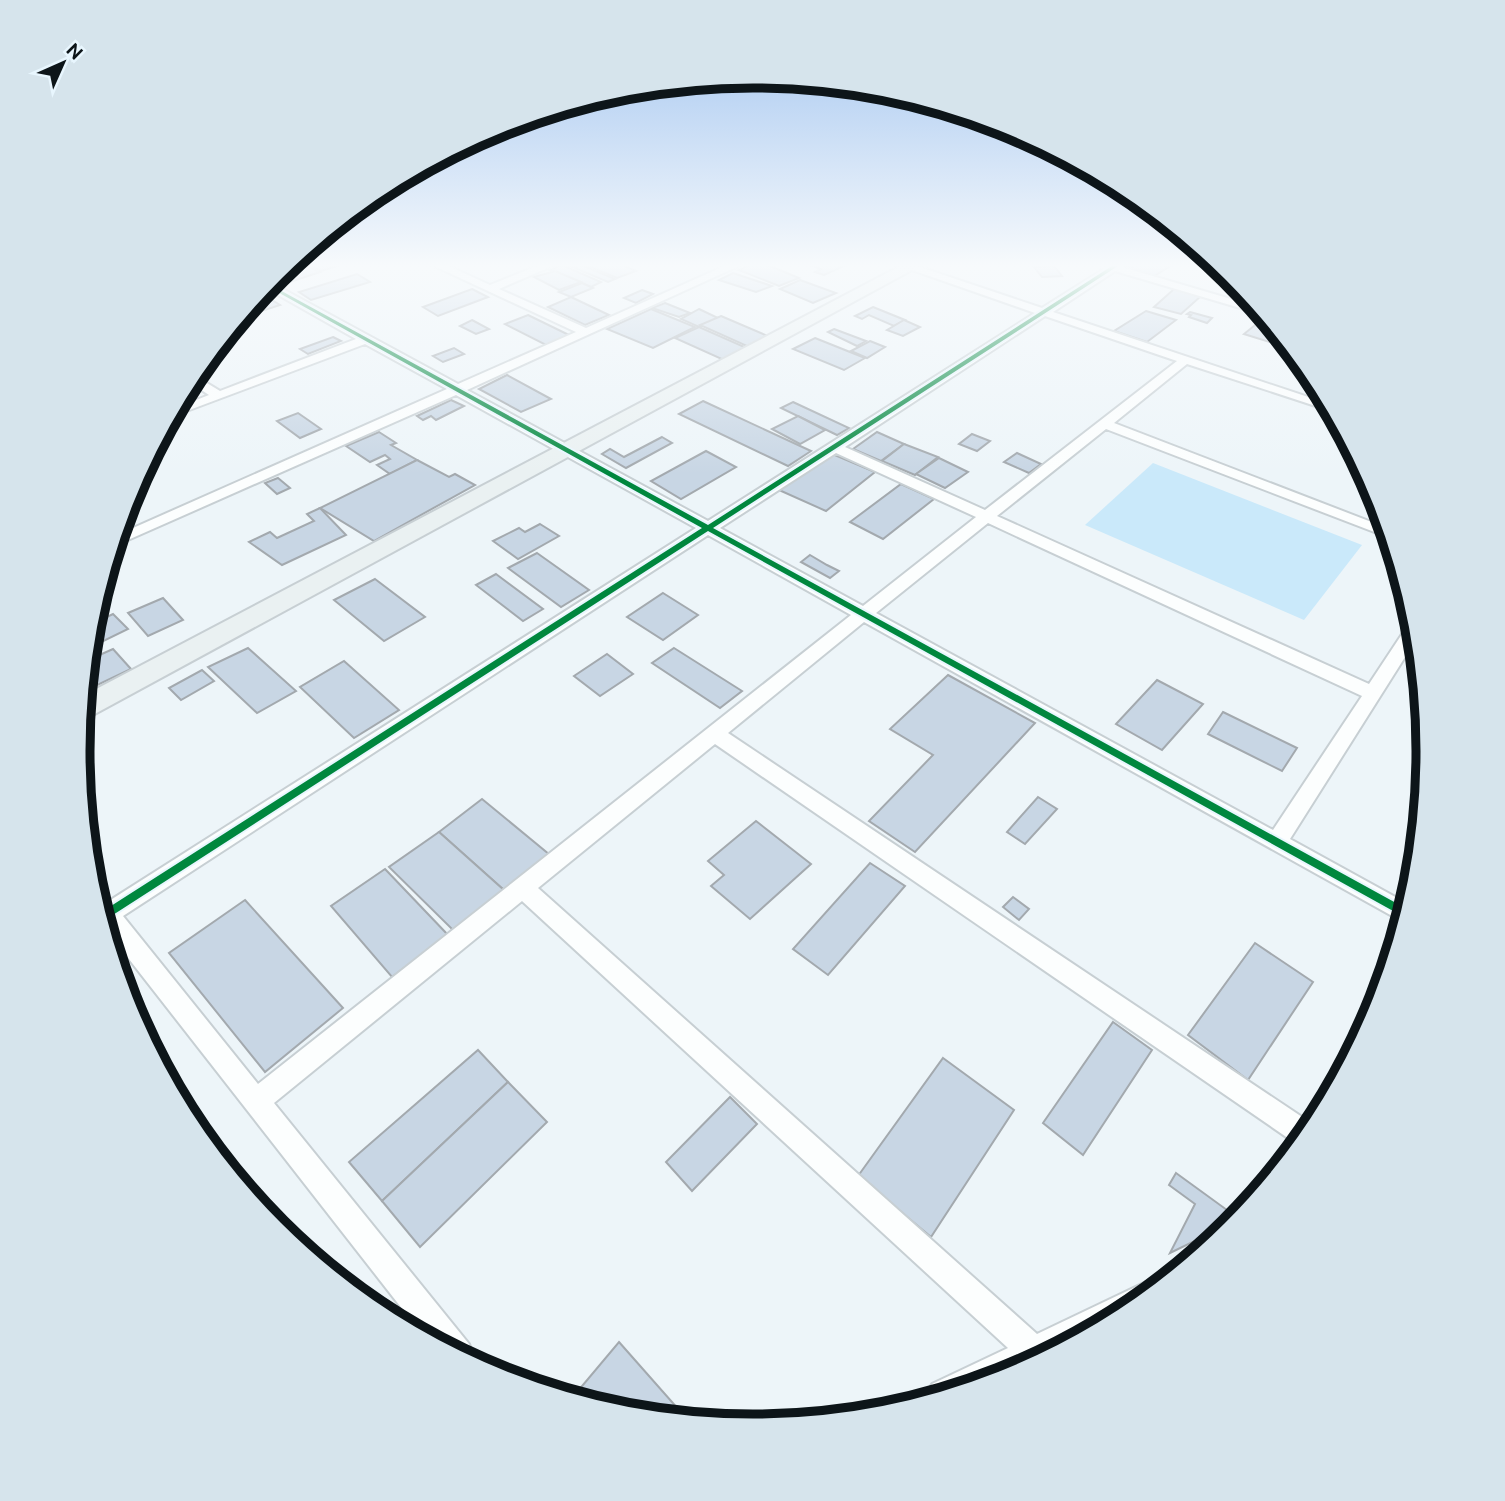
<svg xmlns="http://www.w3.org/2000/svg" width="1505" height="1501" font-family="Ubuntu,sans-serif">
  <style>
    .green { fill: #cae9fa }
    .building { fill: #c8d6e4; stroke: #a3a9ae; stroke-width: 2 }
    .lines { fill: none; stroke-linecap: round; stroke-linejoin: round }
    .street-casing { stroke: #c7cfd3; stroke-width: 4 }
    .secondary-casing { stroke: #c7cfd3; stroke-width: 4 }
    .street { fill: #fcfefe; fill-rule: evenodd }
    .secondary { fill: #eaf1f2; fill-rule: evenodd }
    .cycleway-casing { stroke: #e8f6fe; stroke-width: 4 }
    .cycleway { fill: #00873e; fill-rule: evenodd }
    .rim { fill: none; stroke: #0d1519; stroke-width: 9 }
  </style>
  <rect width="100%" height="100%" fill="#edf5f9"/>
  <path class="green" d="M1153,463L1362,545L1304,620L1085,525Z"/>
  <g class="building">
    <path d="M303,264L320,272L287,283L273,276Z"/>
    <path d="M308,264H338L340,265L321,271Z"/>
    <path d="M579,264L615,279L608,282L568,265Z"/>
    <path d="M584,264H620L636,271L617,278Z"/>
    <path d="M752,264H765L799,278L779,286L739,270Z"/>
    <path d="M808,264H848L824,275L815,272L821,269Z"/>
    <path d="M1129,264H1160L1169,267L1154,276L1125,266Z"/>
    <path d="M562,265L601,282L591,287L550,270Z"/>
    <path d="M1054,266L1062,276L1042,277L1034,267Z"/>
    <path d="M555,271L581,282L559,290L534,277Z"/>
    <path d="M733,273L772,286L756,292L719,280Z"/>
    <path d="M357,274L370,282L311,300L299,292Z"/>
    <path d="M800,280L836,293L813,303L780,289Z"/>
    <path d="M582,283L593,288L571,297L559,292Z"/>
    <path d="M472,289L488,297L438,316L423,307Z"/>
    <path d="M1174,289L1201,296L1181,314L1154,307Z"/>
    <path d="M642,290L653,294L636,303L624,298Z"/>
    <path d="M264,295L280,305L237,319L254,298Z"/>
    <path d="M571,297L609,315L585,325L548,307Z"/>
    <path d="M665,303L690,313L679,317L652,308Z"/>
    <path d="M873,307L905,320L894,326L869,315L862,319L855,316Z"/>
    <path d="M651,309L695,327L653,348L607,329Z"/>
    <path d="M699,309L718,318L699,327L681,319Z"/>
    <path d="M1146,311L1176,320L1147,342L1114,331Z"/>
    <path d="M1190,312L1212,318L1207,323L1189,317L1191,315L1187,314Z"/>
    <path d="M528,315L569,335L546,345L505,324Z"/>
    <path d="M721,316L770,337L749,347L700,325Z"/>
    <path d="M472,320L489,329L476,334L460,326Z"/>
    <path d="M904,320L920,327L903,336L887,330Z"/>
    <path d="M1255,325L1278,332L1281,335L1273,343L1244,334Z"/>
    <path d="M699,327L749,349L726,361L675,338Z"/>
    <path d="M834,329L866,341L857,346L828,332Z"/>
    <path d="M333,337L341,341L308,354L300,349Z"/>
    <path d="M815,338L865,358L844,370L793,349Z"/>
    <path d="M870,341L885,347L867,358L851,351Z"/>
    <path d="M454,348L464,354L443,362L433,356Z"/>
    <path d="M507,375L551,399L521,412L479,389Z"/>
    <path d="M451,400L464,406L436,420L431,416L423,420L417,416Z"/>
    <path d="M703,401L811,451L788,466L679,414Z"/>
    <path d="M793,402L849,428L837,435L781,408Z"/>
    <path d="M298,413L321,429L300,438L277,421Z"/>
    <path d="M798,416L825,430L800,444L772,429Z"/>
    <path d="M379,432L396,443L391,445L417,460L390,474L377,465L390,459L385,455L370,462L346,446Z"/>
    <path d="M877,432L904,444L881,461L853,449Z"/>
    <path d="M972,434L990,441L977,451L959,444Z"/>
    <path d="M662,437L672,443L626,468L602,454L610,449L624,457Z"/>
    <path d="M904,444L938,457L915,475L882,461Z"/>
    <path d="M706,451L736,467L681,499L651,481Z"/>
    <path d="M830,453L875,472L826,511L779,490Z"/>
    <path d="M1017,453L1041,464L1029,473L1004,462Z"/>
    <path d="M939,458L968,472L945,488L916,474Z"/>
    <path d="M417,460L449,477L455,474L475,485L374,541L320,508Z"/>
    <path d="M278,478L290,488L277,494L265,483Z"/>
    <path d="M901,484L934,499L883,539L850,522Z"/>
    <path d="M320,508L346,535L282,565L249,542L270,532L277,538L314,521L307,514Z"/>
    <path d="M540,524L559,536L518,559L493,541L519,528L525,532Z"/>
    <path d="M537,553L589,590L561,607L508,568Z"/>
    <path d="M810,555L827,565L839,571L830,578L801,562Z"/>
    <path d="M496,574L543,609L523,621L476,585Z"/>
    <path d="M375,579L425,617L384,641L334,600Z"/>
    <path d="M663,593L698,615L663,640L627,617Z"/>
    <path d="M163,598L183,620L148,636L128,613Z"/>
    <path d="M113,614L128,629L87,649L90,625Z"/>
    <path d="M248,648L296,691L257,713L208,667Z"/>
    <path d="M674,648L742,691L720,708L652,663Z"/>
    <path d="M113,649L131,669L91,688L84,680L86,661Z"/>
    <path d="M607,654L633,674L600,696L574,676Z"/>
    <path d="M344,661L399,710L354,738L300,687Z"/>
    <path d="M202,670L214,681L181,700L169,688Z"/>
    <path d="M948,675L1035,723L915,852L869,821L933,755L890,729Z"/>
    <path d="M1157,680L1203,704L1162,750L1116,724Z"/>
    <path d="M1223,712L1297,748L1282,771L1208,734Z"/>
    <path d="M1038,797L1057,809L1025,844L1007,832Z"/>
    <path d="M482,799L550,855L505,891L439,832Z"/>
    <path d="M756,821L811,864L750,919L711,886L724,875L708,861Z"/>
    <path d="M439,832L505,891L454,931L389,867Z"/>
    <path d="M870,863L905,886L828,975L793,949Z"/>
    <path d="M385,869L448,935L392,977L331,906Z"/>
    <path d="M1013,897L1029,909L1019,920L1003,907Z"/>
    <path d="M245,900L343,1008L265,1072L169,953Z"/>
    <path d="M1255,943L1313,982L1248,1080L1188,1035Z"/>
    <path d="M1113,1022L1152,1050L1083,1155L1043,1123Z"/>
    <path d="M478,1050L508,1082L382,1201L349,1162Z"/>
    <path d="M943,1058L1014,1110L931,1237L858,1176Z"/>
    <path d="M508,1082L547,1122L420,1247L382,1201Z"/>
    <path d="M730,1097L757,1124L692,1191L666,1162Z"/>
    <path d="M1176,1173L1238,1218L1234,1222L1170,1253L1195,1204L1169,1185Z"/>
    <path d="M619,1342L687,1419L627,1413L614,1399L606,1408L572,1398Z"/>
  </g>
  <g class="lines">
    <defs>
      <path id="street" d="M430,264H444L490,285L542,264H557L499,289L586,328L729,264H743L467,390L708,521L1035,313L895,264H911L1042,308L1112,264H1124L1122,267L1258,307L1264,315L1115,271L1053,312L1329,404L1334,412L1187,364L1114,423L1387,528L1390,538L1106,429L997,516L1369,684L1410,622L1415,621L1417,638L1290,839L1408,904L1403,922L864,622L728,733L1314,1125L1298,1145L715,744L538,888L1037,1334L1146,1282L1156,1287L1127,1312L1011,1374L929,1399L927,1395L932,1384L1008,1348L522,901L274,1103L469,1344L473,1355L470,1362L425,1338L104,927L98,908L696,528L456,395L112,547L115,536L447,389L365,344L168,418L173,409L209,395L188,381L192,374L220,391L356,339L264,287L268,281L458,384L576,332ZM1045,316L1177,361L985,510L845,447ZM836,453L976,517L863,606L720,528ZM988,523L1362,696L1273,830L876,613ZM708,535L851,615L258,1084L123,916Z"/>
      <path id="secondary" d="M904,264H923L91,716L80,719L83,696Z"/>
    </defs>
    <use href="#street" class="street-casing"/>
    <use href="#secondary" class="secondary-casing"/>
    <use href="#street" class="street"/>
    <use href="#secondary" class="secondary"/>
    <defs>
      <path id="cycleway" d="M1115,264H1121L713,528L1407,909L1404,917L708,531L102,922L100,913L702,528L265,285L267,283L708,525Z"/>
    </defs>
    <use href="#cycleway" class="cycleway-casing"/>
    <use href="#cycleway" class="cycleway"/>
  </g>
  <linearGradient id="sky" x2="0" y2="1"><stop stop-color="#9ec2ef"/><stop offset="0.56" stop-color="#f7fafc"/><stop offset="1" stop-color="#f7fafc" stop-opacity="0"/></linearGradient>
  <rect width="1505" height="474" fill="url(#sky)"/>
  <path d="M0 0H1505V1501H0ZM90 751a663 663 0 1 1 1326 0a663 663 0 1 1-1326 0Z" fill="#d6e4ec" fill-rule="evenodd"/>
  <path class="rim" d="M90 751a663 663 0 1 1 1326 0a663 663 0 1 1-1326 0Z"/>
  <g transform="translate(63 63) rotate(45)" stroke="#e8f6fe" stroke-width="5" paint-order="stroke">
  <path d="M0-5L12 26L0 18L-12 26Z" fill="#0d1519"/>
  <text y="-10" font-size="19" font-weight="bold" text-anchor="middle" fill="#0d1519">N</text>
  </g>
</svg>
